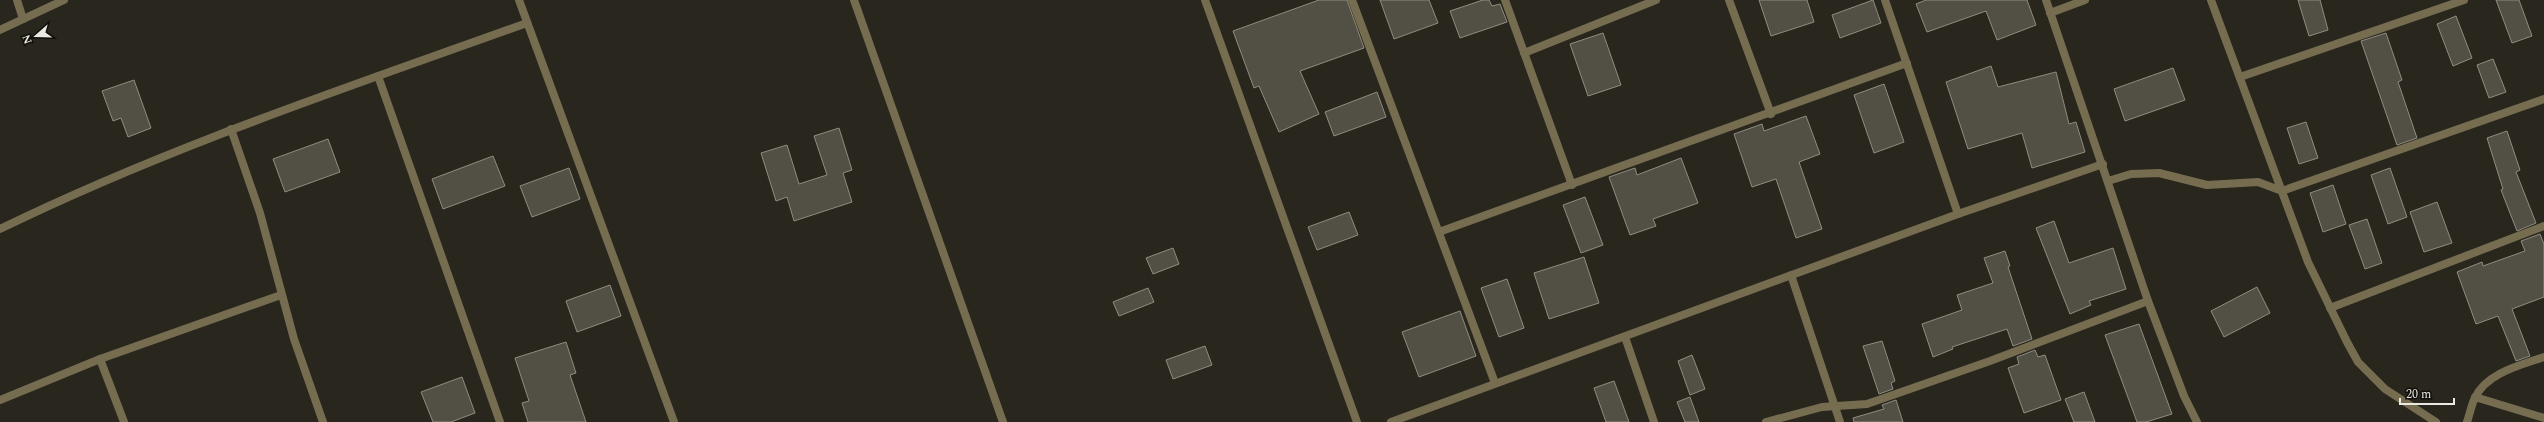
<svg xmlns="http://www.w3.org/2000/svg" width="2544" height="422" font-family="Spectral,serif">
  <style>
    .building { fill: #524f45; stroke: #908c81 }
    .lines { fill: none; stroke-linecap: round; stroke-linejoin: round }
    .street { stroke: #766d51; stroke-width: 8 }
  </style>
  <rect width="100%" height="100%" fill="#29261d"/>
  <g class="building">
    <path d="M1319,0H1347L1364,48L1300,71L1319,114L1279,132L1259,86L1254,88L1233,31Z"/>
    <path d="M1380,0H1429L1438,23L1394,39Z"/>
    <path d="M1483,0H1489L1492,6L1500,4L1507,22L1460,38L1450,11Z"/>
    <path d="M1759,0H1807L1814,22L1771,36Z"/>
    <path d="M1873,0L1881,23L1840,38L1832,15Z"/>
    <path d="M1926,0H2027L2036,25L1997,40L1986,11L1927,32L1916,4Z"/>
    <path d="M2298,0H2320L2328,30L2309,36Z"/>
    <path d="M2496,0H2519L2532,36L2512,43Z"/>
    <path d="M2456,16L2472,58L2453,66L2437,24Z"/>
    <path d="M1603,33L1621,85L1588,96L1570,44Z"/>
    <path d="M2386,33L2402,80L2398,82L2417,138L2397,145L2361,41Z"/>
    <path d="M2493,59L2506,92L2489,98L2477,65Z"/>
    <path d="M1991,66L1998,87L2056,72L2069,124L2076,122L2085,152L2032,168L2022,133L1968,149L1946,82Z"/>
    <path d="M2173,68L2185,100L2125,121L2114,89Z"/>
    <path d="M134,80L151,128L128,137L121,118L113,121L102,91Z"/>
    <path d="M1884,84L1904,142L1874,153L1854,95Z"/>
    <path d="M1377,92L1386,117L1334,136L1325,112Z"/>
    <path d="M1806,116L1820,154L1799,162L1822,229L1796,238L1776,179L1752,187L1734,134L1762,124L1764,131Z"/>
    <path d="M2306,122L2318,158L2299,164L2287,128Z"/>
    <path d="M839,128L852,170L843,173L852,202L794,221L787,197L776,201L761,153L787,145L799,184L827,175L814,136Z"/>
    <path d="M2507,131L2520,170L2516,172L2536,223L2517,231L2501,190L2503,189L2487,138Z"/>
    <path d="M328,139L340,172L285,192L273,159Z"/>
    <path d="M493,156L505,186L443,209L432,179Z"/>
    <path d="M1681,158L1698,203L1653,219L1656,226L1630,235L1609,177L1635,168L1637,175Z"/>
    <path d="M569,168L580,199L532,217L520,186Z"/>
    <path d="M2390,168L2407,217L2388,224L2371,175Z"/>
    <path d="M2333,185L2346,224L2323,232L2310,193Z"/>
    <path d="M1585,197L1603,245L1581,253L1563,205Z"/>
    <path d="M2437,202L2452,243L2424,252L2410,212Z"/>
    <path d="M1349,212L1358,235L1317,250L1308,227Z"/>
    <path d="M2367,219L2382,263L2365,269L2349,225Z"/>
    <path d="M2054,221L2069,263L2113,248L2126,289L2089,301L2091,305L2070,314L2036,228Z"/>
    <path d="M2540,234L2544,244V297L2512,309L2530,356L2516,361L2498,316L2476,324L2457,272L2482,262L2483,266L2525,251L2521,241Z"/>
    <path d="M1173,248L1179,264L1153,274L1146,258Z"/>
    <path d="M2005,251L2010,266L2008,267L2032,339L2013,346L2007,329L1952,347L1953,349L1933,357L1922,324L1962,310L1957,295L1993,283L1984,258Z"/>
    <path d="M1584,257L1599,303L1549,319L1534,273Z"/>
    <path d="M1507,279L1524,328L1499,337L1481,288Z"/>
    <path d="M610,285L621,316L577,332L566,301Z"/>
    <path d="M2257,287L2270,313L2224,337L2211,311Z"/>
    <path d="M1148,288L1154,302L1119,316L1113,302Z"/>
    <path d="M1460,311L1476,356L1419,377L1402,332Z"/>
    <path d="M2139,324L2172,414L2146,422H2137L2105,335Z"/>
    <path d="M1882,341L1895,381L1891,383L1893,389L1879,394L1863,346Z"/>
    <path d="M566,342L576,373L570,375L586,422H528L522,403L529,401L515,358Z"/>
    <path d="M1205,346L1212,365L1173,379L1166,360Z"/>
    <path d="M2035,350L2038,357L2045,355L2061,400L2024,413L2008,368L2019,364L2017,357Z"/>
    <path d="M1692,355L1705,389L1690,395L1678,361Z"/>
    <path d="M462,377L475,413L451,422H433L421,392Z"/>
    <path d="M1614,381L1629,422H1606L1594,388Z"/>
    <path d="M2084,392L2095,422H2074L2065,399Z"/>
    <path d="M1690,397L1699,422H1685L1677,402Z"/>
    <path d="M1896,400L1903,422H1854L1853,418L1884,409L1882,405Z"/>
  </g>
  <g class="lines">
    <g class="street">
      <path d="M17,0L23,19"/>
      <path d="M519,0L674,422"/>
      <path d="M854,0L1003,422"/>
      <path d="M1205,0L1357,422"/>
      <path d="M1352,0L1495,383"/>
      <path d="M1505,0L1572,185"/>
      <path d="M1729,0L1771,114"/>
      <path d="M1885,0L1958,214"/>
      <path d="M2046,0L2148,301L2184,396L2197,422"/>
      <path d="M2211,0L2308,262L2347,342L2358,362L2385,389L2436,422"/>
      <path d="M2050,13L2085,0"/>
      <path d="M0,30L64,0"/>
      <path d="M1524,53L1656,0"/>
      <path d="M378,76L500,422"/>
      <path d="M2240,77L2464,0"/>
      <path d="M231,129L260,213L294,339L323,422"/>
      <path d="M2108,181L2131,174L2159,173L2207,185L2258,182L2282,191L2544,99"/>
      <path d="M0,229C170,146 349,87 527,23"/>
      <path d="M1439,232L1907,63"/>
      <path d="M1791,275L1840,422"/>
      <path d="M2330,308L2544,226"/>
      <path d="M1625,337L1654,422"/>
      <path d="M100,359L124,422"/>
      <path d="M2475,397L2544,418"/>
      <path d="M0,400L100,359L281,295"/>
      <path d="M1391,422L1958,214L2103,164"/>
      <path d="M1766,422L1822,407L1867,404L1990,361L2148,301"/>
      <path d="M2467,422C2470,414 2471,405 2475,398C2486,373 2521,365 2544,357"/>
    </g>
  </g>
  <g transform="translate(36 36) rotate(250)" stroke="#110f0b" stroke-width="3" paint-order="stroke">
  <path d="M0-3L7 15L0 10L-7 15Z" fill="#eae9e2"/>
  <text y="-6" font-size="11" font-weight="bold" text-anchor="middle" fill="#eae9e2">N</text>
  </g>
  <path d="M2400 398v6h54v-6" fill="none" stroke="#eae9e2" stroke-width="2"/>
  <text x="2406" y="398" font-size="12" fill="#eae9e2" stroke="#110f0b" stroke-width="3" paint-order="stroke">20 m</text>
</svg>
